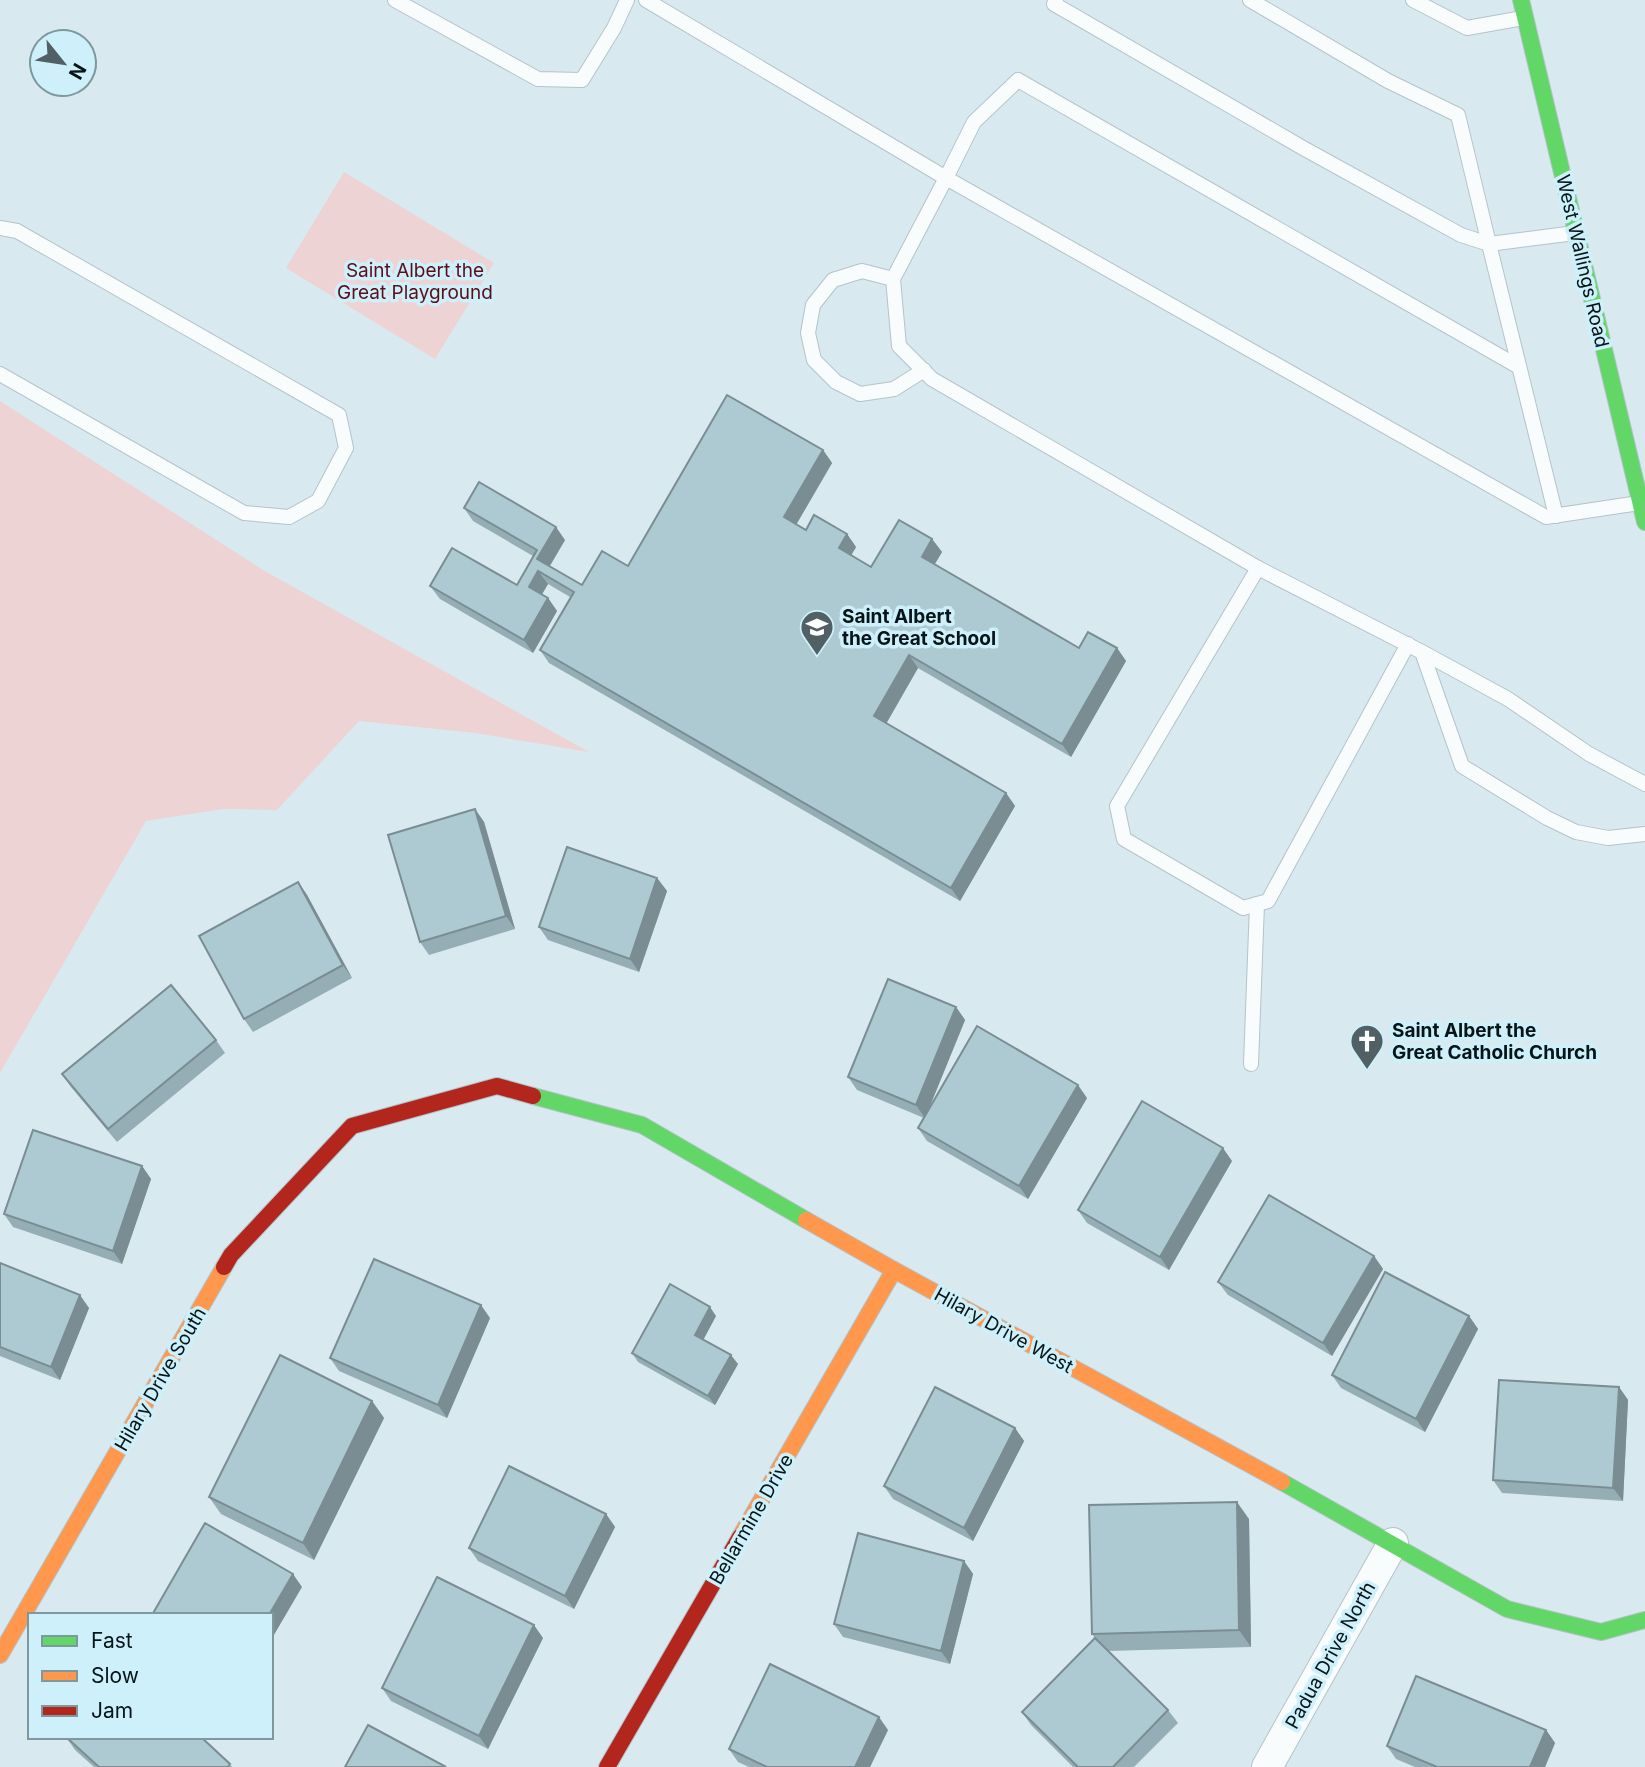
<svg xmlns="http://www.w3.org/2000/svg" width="1645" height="1767" font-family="Inter,sans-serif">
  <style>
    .green { fill: #edd3d4 }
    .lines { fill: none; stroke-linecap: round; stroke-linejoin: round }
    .lane-casing { stroke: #b4c3c8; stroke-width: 16 }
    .street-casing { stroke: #b4c3c8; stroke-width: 32 }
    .fast-casing { stroke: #b4c3c8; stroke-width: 18 }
    .slow-casing { stroke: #b4c3c8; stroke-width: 18 }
    .jam-casing { stroke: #b4c3c8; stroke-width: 18 }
    .lane { stroke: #f9fcfd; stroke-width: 14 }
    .street { stroke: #f9fcfd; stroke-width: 30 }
    .fast { stroke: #63d668; stroke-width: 16 }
    .slow { stroke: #ff974d; stroke-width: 16 }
    .jam { stroke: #b3261e; stroke-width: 16 }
    .wall { fill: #95aeb5 }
    .shaded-wall { fill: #798d93 }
    .building { fill: #adcad2; stroke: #798d93; stroke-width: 2 }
    .labels { text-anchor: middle; stroke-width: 7; stroke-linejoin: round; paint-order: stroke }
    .street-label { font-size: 19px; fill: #081518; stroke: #cdf0fb }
    .park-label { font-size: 19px; fill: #5d0d18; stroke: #cdf0fb }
    .poi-label { font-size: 19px; font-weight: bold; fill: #081518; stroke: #cdf0fb; text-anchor: start }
  </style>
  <rect width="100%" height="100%" fill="#d8eaf0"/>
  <g class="green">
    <path d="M344,172L494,263L435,359L286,268Z"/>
    <path d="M0,401L263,570L589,752L475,733L359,721L277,810L223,809L146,821L0,1073Z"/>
  </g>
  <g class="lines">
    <defs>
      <g id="lane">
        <path d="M395,0L538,79L582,80L614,28L627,0"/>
        <path d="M646,0L946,178L974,122L1018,80L1519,367"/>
        <path d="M1056,0L1054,4L1303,148L1461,235L1489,244"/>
        <path d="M1250,0L1388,81L1458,115L1489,244"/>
        <path d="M1413,0L1467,28L1523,18"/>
        <path d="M0,228L17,231L339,415L346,448L318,501L289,517L244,513L0,374"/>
        <path d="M893,279L862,271L833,280L813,305L808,333L814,360L836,382L860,394L894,389L924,370"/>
        <path d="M1639,503L1546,517L946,178L893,279L899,346L932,379L1258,568L1422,652L1462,766L1547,818L1576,832L1608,838L1645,834"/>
        <path d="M1556,516L1489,244L1575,233"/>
        <path d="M1258,568L1117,806L1124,839L1243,908L1268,901L1408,644"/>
        <path d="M1422,652L1508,699L1589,754L1645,784"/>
        <path d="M1251,1064L1257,904"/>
      </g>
      <path id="street" d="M1267,1767L1393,1543"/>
      <g id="fast">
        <path d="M1521,0L1645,522"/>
        <path d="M533,1096L642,1125L806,1220"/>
        <path d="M1282,1482L1507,1609L1601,1632L1645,1620"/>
      </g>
      <g id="slow">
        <path d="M806,1220L894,1270L1282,1482"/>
        <path d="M740,1537L894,1270"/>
        <path d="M0,1655L224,1267"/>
      </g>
      <g id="jam">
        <path d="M224,1267L231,1255L352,1126L497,1086L533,1096"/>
        <path d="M607,1767L740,1537"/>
      </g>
    </defs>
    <use href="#lane" class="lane-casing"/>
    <use href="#street" class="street-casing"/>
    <use href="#fast" class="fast-casing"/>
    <use href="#slow" class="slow-casing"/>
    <use href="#jam" class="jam-casing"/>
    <use href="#lane" class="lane"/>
    <use href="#street" class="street"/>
    <use href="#fast" class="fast"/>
    <use href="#slow" class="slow"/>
    <use href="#jam" class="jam"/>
  </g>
  <g class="wall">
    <path d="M823,450L832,463L796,525L806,530L847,534L856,547L851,555L871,567L932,539L942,552L935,564L1079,648H1117L1126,661L1071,757L918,668L886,724L1006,793L1015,806L960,901L549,663L540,650L570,597L548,584L542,595L548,598L557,611L533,653L440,599L430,586L517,585L533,556L473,521L464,508L565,540L550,566L582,585L628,566Z"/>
    <path d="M475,809L484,822L515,929L429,955L420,942Z"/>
    <path d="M657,878L667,891L639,972L548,940L539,927Z"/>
    <path d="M298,882L307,895L352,978L253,1032L244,1019Z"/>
    <path d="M956,1007L965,1020L928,1111L1087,1098L1028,1199L927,1141L918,1128L924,1118L857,1090L848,1077Z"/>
    <path d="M216,1040L225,1053L117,1142L71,1087L62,1074Z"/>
    <path d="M1232,1161L1169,1270L1087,1223L1078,1210Z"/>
    <path d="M142,1166L151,1179L122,1264L13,1227L4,1214Z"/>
    <path d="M1374,1256L1383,1269L1332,1356L1228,1295L1218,1282Z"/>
    <path d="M0,1263L89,1308L60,1380L0,1356Z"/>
    <path d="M716,1316L703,1340L738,1364L715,1405L638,1362L632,1353Z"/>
    <path d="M1469,1316L1478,1329L1425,1432L1341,1388L1332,1375Z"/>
    <path d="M490,1318L447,1418L339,1371L330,1358Z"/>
    <path d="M1619,1387L1628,1400L1623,1501L1502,1493L1493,1480Z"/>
    <path d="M372,1401L384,1418L314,1560L221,1514L209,1497Z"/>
    <path d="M1015,1428L1024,1441L973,1541L893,1499L884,1486Z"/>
    <path d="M606,1514L615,1527L574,1609L478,1561L469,1548Z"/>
    <path d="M1249,1519L1251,1647L1108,1651L1168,1710L1178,1723L1134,1767H1073L1031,1725L1022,1712L1095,1638L1092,1634Z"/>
    <path d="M964,1561L973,1574L950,1664L843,1637L834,1624Z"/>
    <path d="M543,1638L488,1749L391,1701L382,1688Z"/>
    <path d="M888,1730L870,1767H749L738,1762L729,1749Z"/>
    <path d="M1546,1730L1555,1743L1545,1767H1415L1396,1759L1387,1746Z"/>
    <path d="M66,1737L230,1764L232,1767H94L75,1750Z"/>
  </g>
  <g class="shaded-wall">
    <path d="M823,450L832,463L793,530L784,517Z"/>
    <path d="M556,527L565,540L546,572L537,559Z"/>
    <path d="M847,534L856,547L848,561L839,548Z"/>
    <path d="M932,539L942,552L931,570L922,557Z"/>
    <path d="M538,571L548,584L538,600L529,587Z"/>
    <path d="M548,598L557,611L533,653L524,640Z"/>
    <path d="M1117,648L1126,661L1071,757L1062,744Z"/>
    <path d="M909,655L918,668L883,729L874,716Z"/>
    <path d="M1006,793L1015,806L960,901L951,888Z"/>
    <path d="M475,809L484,822L515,929L506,916Z"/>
    <path d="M657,878L667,891L639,972L630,959Z"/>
    <path d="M298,882L307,895L352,978L343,965Z"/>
    <path d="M956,1007L965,1020L925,1118L916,1105Z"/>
    <path d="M1078,1085L1087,1098L1028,1199L1019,1186Z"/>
    <path d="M1223,1148L1232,1161L1169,1270L1160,1257Z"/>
    <path d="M142,1166L151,1179L122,1264L113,1251Z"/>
    <path d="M1374,1256L1383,1269L1332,1356L1323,1343Z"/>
    <path d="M80,1295L89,1308L60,1380L51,1367Z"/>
    <path d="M481,1305L490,1318L447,1418L438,1405Z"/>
    <path d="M710,1307L716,1316L701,1344L695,1335Z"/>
    <path d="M1469,1316L1478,1329L1425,1432L1416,1419Z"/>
    <path d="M731,1355L738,1364L715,1405L708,1396Z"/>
    <path d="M1619,1387L1628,1400L1623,1501L1613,1488Z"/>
    <path d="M372,1401L384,1418L314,1560L303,1543Z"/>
    <path d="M1015,1428L1024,1441L973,1541L964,1528Z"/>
    <path d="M1237,1502L1249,1519L1251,1647L1239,1630Z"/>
    <path d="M606,1514L615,1527L574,1609L565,1596Z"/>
    <path d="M964,1561L973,1574L950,1664L941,1651Z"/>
    <path d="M293,1574L302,1587L271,1640V1615H269Z"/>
    <path d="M534,1625L543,1638L488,1749L479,1736Z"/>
    <path d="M879,1717L888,1730L870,1767H855Z"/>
    <path d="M1546,1730L1555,1743L1545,1767H1530Z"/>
  </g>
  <g class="building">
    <path d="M727,395L823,450L784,517L806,530L814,515L847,534L839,548L871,567L899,520L932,539L922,557L1079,648L1088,632L1117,648L1062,744L909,655L874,716L1006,793L951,888L540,650L574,592L538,571L529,587L548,598L524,640L430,586L452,548L517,585L537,550L464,508L479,482L556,527L537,559L582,585L602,551L628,566Z"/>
    <path d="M475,809L506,916L420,942L388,835Z"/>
    <path d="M567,847L657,878L630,959L539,927Z"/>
    <path d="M298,882L343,965L244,1019L199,936Z"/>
    <path d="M888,979L956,1007L916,1105L848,1077Z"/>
    <path d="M171,985L216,1040L108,1129L62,1074Z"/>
    <path d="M977,1026L1078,1085L1019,1186L918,1128Z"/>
    <path d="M1142,1101L1223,1148L1160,1257L1078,1210Z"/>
    <path d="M33,1130L142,1166L113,1251L4,1214Z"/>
    <path d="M1269,1195L1374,1256L1323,1343L1218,1282Z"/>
    <path d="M374,1259L481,1305L438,1405L330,1358Z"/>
    <path d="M0,1263L80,1295L51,1367L0,1347Z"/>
    <path d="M1385,1272L1469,1316L1416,1419L1332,1375Z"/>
    <path d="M670,1284L710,1307L695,1335L731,1355L708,1396L632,1353Z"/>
    <path d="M280,1355L372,1401L303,1543L209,1497Z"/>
    <path d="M1499,1380L1619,1387L1613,1488L1493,1480Z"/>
    <path d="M935,1387L1015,1428L964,1528L884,1486Z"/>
    <path d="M509,1466L606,1514L565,1596L469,1548Z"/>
    <path d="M1237,1502L1239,1630L1092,1634L1089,1505Z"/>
    <path d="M205,1523L293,1574L269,1615H152Z"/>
    <path d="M858,1533L964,1561L941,1651L834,1624Z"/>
    <path d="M437,1577L534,1625L479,1736L382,1688Z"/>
    <path d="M1095,1638L1168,1710L1113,1767H1078L1022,1712Z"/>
    <path d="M770,1664L879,1717L855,1767H767L729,1749Z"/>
    <path d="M1416,1676L1546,1730L1530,1767H1437L1387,1746Z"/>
    <path d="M368,1725L446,1767H345Z"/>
    <path d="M66,1737H201L230,1764L228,1767H99Z"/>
  </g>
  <defs>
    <symbol id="school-pin" viewBox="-11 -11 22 30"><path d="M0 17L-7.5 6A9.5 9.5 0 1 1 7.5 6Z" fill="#516064" stroke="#cdf0fb"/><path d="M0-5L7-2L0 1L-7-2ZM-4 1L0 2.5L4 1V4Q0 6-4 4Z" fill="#fff"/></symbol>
    <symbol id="church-pin" viewBox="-11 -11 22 30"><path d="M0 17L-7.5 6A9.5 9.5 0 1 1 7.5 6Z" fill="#516064" stroke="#cdf0fb"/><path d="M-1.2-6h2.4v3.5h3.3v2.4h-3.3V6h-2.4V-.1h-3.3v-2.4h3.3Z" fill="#fff"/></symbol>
  </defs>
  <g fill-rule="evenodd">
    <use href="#school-pin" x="798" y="608" width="38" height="52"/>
    <use href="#church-pin" x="1348" y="1022" width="38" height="52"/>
  </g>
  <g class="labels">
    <g class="street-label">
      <text transform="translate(1583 261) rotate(77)" y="7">West Wallings Road</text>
      <text transform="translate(1004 1330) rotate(29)" y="7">Hilary Drive West</text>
      <text transform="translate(160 1379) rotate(-60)" y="7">Hilary Drive South</text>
      <text transform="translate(751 1519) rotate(-60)" y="7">Bellarmine Drive</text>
      <text transform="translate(1330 1655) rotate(-61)" y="7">Padua Drive North</text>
    </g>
    <g class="park-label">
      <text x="415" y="277">Saint Albert the<tspan x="415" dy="22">Great Playground</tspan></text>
    </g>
    <g class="poi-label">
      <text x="842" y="623">Saint Albert<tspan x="842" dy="22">the Great School</tspan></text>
      <text x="1392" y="1037">Saint Albert the<tspan x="1392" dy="22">Great Catholic Church</tspan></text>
    </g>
  </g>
  <rect x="28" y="1613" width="245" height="126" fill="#cdf0fb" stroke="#7e98a0" stroke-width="2"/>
  <rect x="42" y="1636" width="35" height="10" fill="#63d668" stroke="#7e98a0" stroke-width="2"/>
  <text x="91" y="1648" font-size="21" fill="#081518">Fast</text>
  <rect x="42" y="1671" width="35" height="10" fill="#ff974d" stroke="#7e98a0" stroke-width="2"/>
  <text x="91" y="1683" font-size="21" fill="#081518">Slow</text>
  <rect x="42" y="1706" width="35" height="10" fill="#b3261e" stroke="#7e98a0" stroke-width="2"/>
  <text x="91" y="1718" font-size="21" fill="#081518">Jam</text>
  <g transform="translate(63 63) rotate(120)"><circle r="33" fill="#cdf0fb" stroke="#7e98a0" stroke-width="2"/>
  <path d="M0-5L12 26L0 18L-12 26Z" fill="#516064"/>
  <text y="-10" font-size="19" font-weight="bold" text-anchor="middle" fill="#081518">N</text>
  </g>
</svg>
